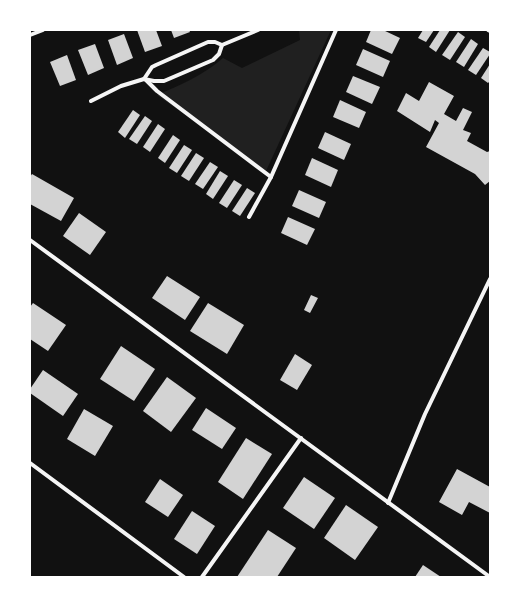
<svg xmlns="http://www.w3.org/2000/svg" width="520" height="607" font-family="'Source Sans 3',sans-serif">
  <style>
    .green { fill: #202020 }
    .building { fill: #d3d3d3 }
    .lines { fill: none; stroke-linecap: round; stroke-linejoin: round }
    .minor { stroke: #f5f5f5; stroke-width: 4 }
  </style>
  <rect width="100%" height="100%" fill="#111"/>
  <path class="green" d="M299,30H331L266,171L157,95C180,85 204,75 223,58L242,68L300,40Z"/>
  <g class="building">
    <path d="M137,30H156L162,46L145,52Z"/>
    <path d="M171,30H189L190,32L174,38Z"/>
    <path d="M371,30H383L400,38L392,54L366,42Z"/>
    <path d="M423,30H434L426,42L418,38Z"/>
    <path d="M440,30H450L436,52L429,47Z"/>
    <path d="M458,32L465,37L450,60L442,55Z"/>
    <path d="M124,34L133,58L117,65L108,40Z"/>
    <path d="M471,39L478,44L464,67L456,62Z"/>
    <path d="M95,44L104,68L88,75L78,50Z"/>
    <path d="M483,48L490,52V54L476,75L468,70Z"/>
    <path d="M363,49L390,61L383,77L356,65Z"/>
    <path d="M67,55L76,80L60,86L50,62Z"/>
    <path d="M490,64V81L488,83L481,78Z"/>
    <path d="M353,76L380,87L372,104L346,92Z"/>
    <path d="M429,82L454,96L444,114L456,121L463,108L472,112L463,130L471,133L467,141L487,152L490,151V181L485,185L475,174L426,147L439,123L435,120L430,132L397,111L406,93L419,101Z"/>
    <path d="M340,100L366,112L359,128L333,117Z"/>
    <path d="M133,110L140,115L125,138L118,132Z"/>
    <path d="M145,116L152,121L137,144L129,139Z"/>
    <path d="M158,124L165,129L150,152L143,147Z"/>
    <path d="M325,132L351,144L344,160L318,148Z"/>
    <path d="M173,135L180,140L165,163L158,158Z"/>
    <path d="M184,145L192,150L177,173L169,168Z"/>
    <path d="M196,153L204,158L189,181L181,176Z"/>
    <path d="M312,158L338,170L331,187L305,175Z"/>
    <path d="M210,162L218,167L203,189L195,184Z"/>
    <path d="M220,171L228,176L213,199L206,194Z"/>
    <path d="M32,174L74,198L61,221L30,204V177Z"/>
    <path d="M234,180L242,185L227,208L219,203Z"/>
    <path d="M247,188L255,193L240,216L232,211Z"/>
    <path d="M299,190L326,202L319,218L292,206Z"/>
    <path d="M79,213L106,232L90,255L63,236Z"/>
    <path d="M288,217L315,229L307,245L281,233Z"/>
    <path d="M167,276L200,297L185,320L152,298Z"/>
    <path d="M311,295L318,298L310,313L304,310Z"/>
    <path d="M33,303L66,325L48,351L30,339V307Z"/>
    <path d="M208,303L244,325L227,354L190,331Z"/>
    <path d="M121,346L155,369L134,401L100,379Z"/>
    <path d="M295,354L312,365L297,390L280,380Z"/>
    <path d="M43,370L78,394L63,416L30,393V389Z"/>
    <path d="M167,377L196,398L171,432L143,411Z"/>
    <path d="M206,408L236,428L222,449L192,430Z"/>
    <path d="M84,409L113,426L95,456L67,439Z"/>
    <path d="M246,438L272,454L243,499L218,482Z"/>
    <path d="M457,469L490,487V513L469,502L462,515L439,502Z"/>
    <path d="M304,477L335,498L314,529L283,508Z"/>
    <path d="M160,479L183,495L168,517L145,502Z"/>
    <path d="M346,505L378,527L355,560L324,538Z"/>
    <path d="M192,511L215,526L197,554L174,539Z"/>
    <path d="M268,530L296,548L277,577H237Z"/>
    <path d="M423,565L441,577H415Z"/>
  </g>
  <g class="lines">
    <g class="minor">
      <path d="M488,30L490,31"/>
      <path d="M30,35L43,30"/>
      <path d="M144,79L152,67L156,65L208,42H215L222,45"/>
      <path d="M145,79L157,91L271,177"/>
      <path d="M91,101L121,86L144,79L154,81H164L213,60L219,54L222,45L258,30"/>
      <path d="M249,217L271,177L336,30"/>
      <path d="M30,240L490,577"/>
      <path d="M30,463L184,577"/>
      <path d="M388,503L425,414L490,279"/>
      <path d="M202,577L301,438"/>
    </g>
  </g>
  <rect width="520" height="607" fill="none" stroke="#ffffff" stroke-width="62"/>
</svg>
